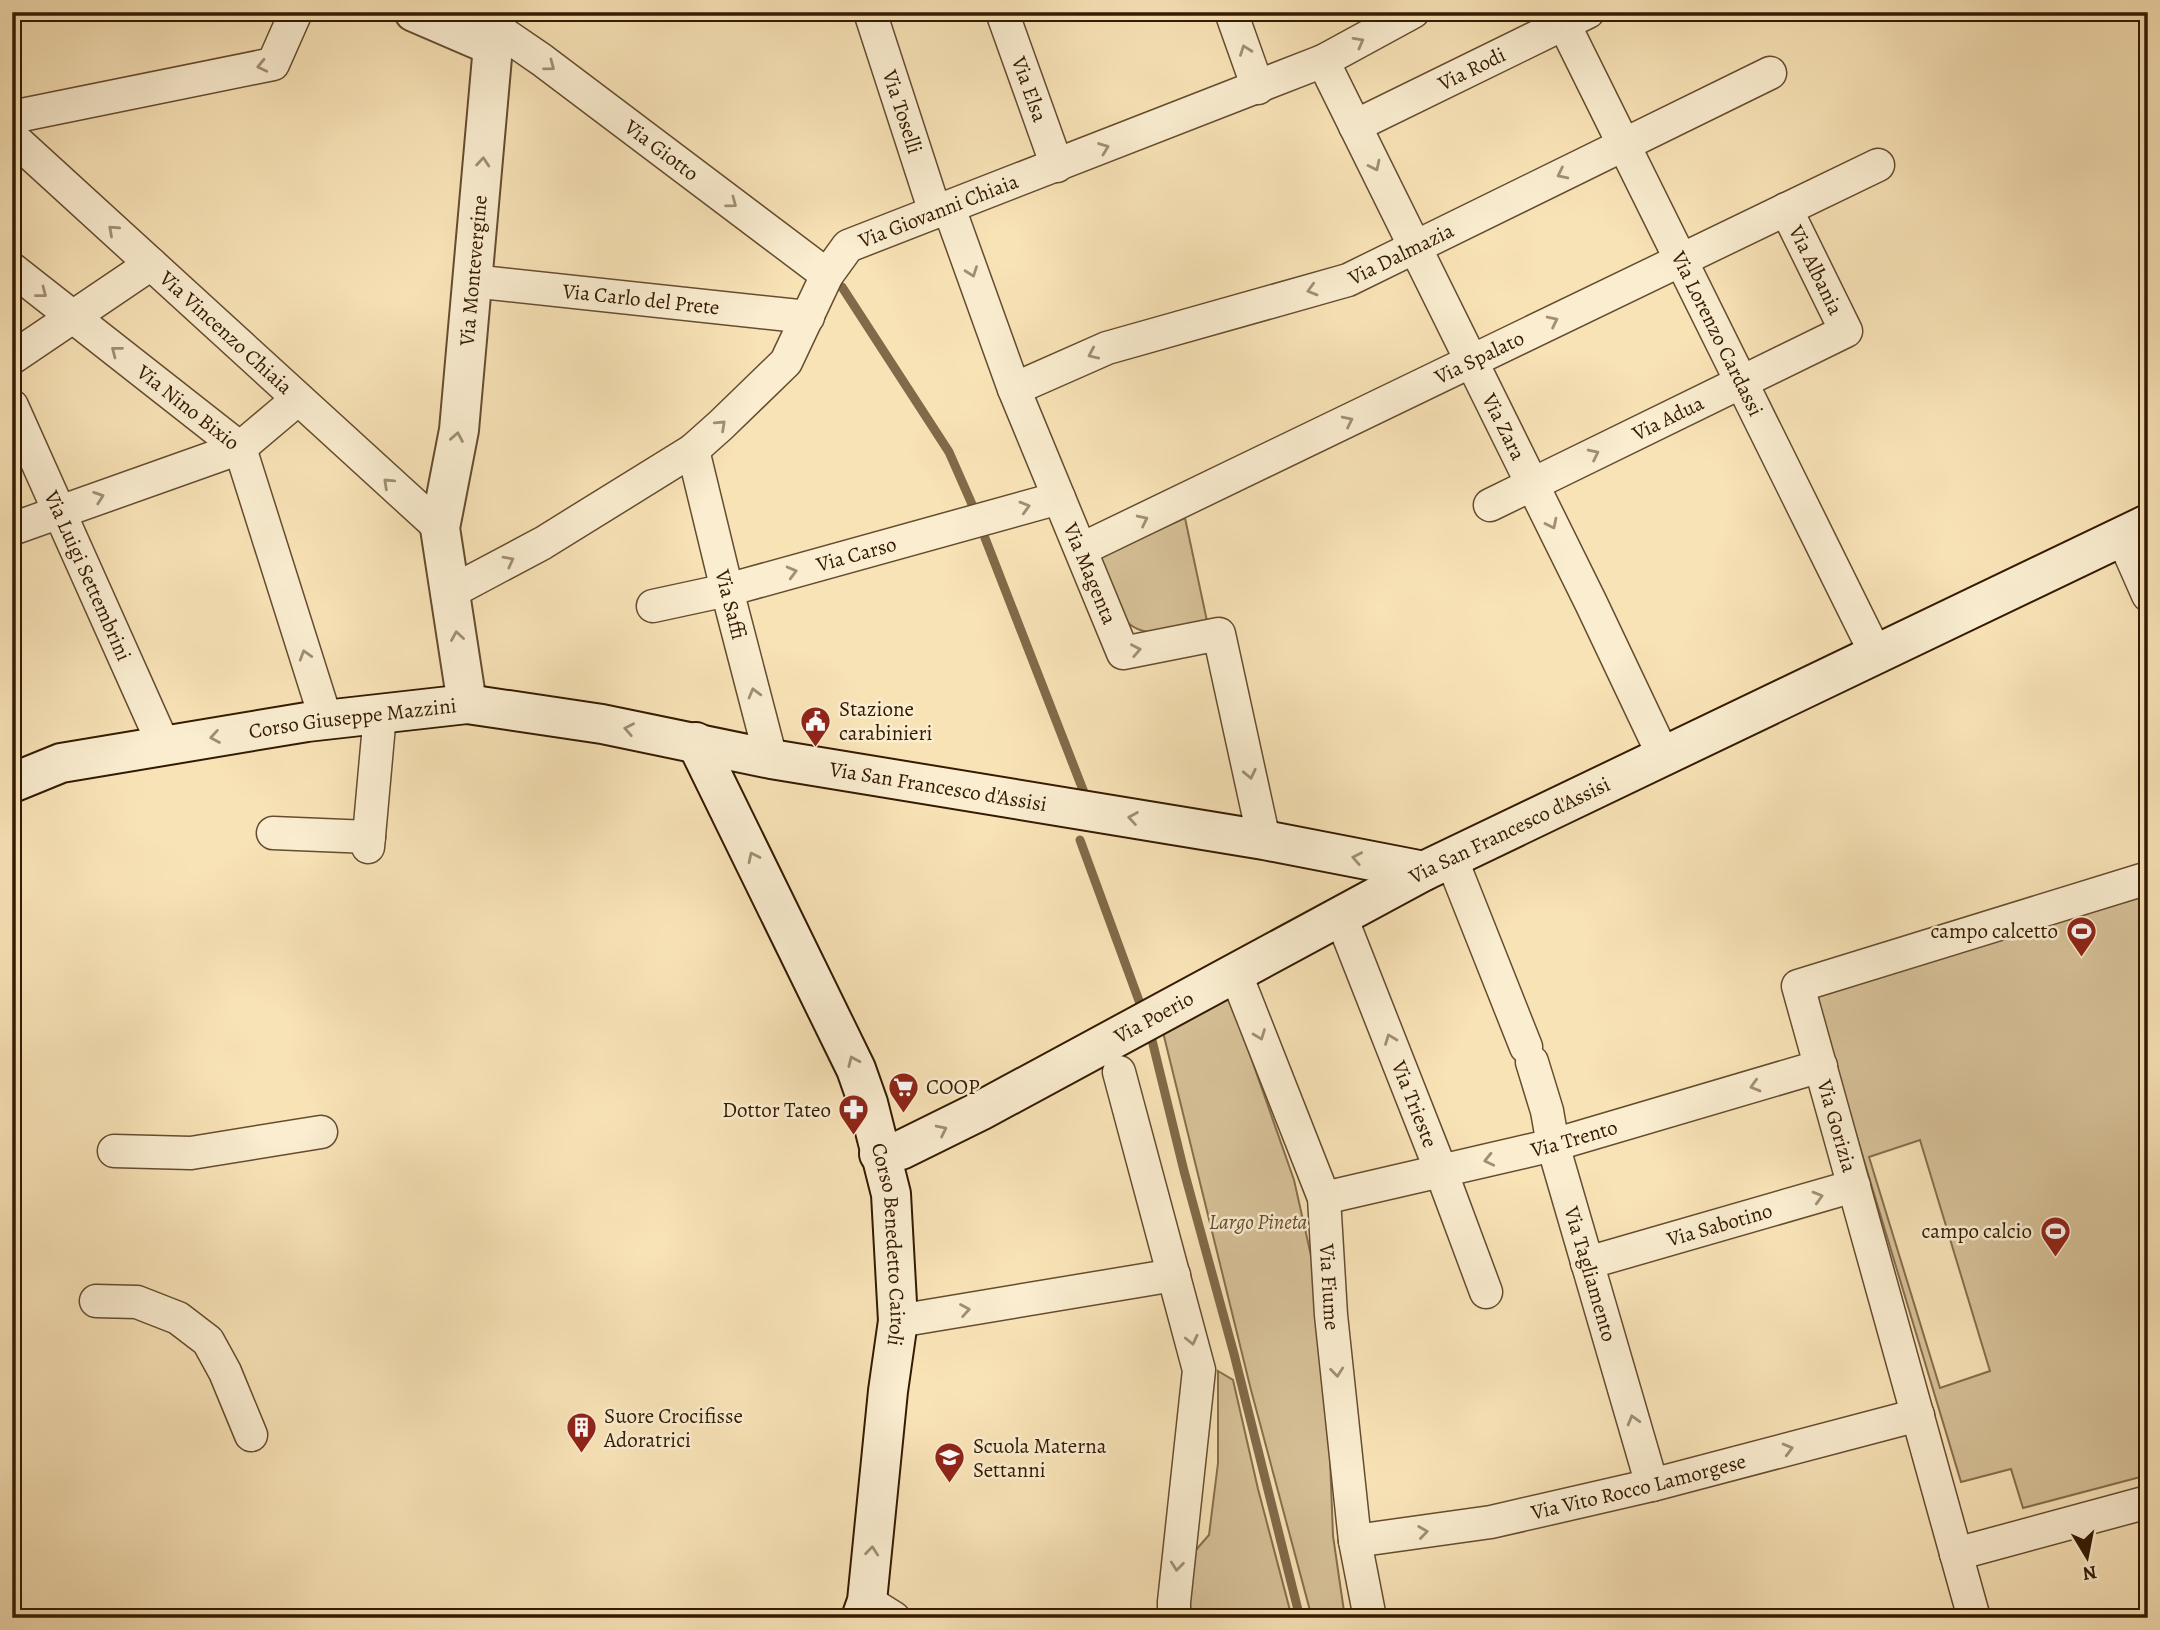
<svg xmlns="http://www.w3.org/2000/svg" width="2160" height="1630" font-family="Alegreya,serif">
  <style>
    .green { fill: #d7c198; stroke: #866e4d; stroke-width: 2; fill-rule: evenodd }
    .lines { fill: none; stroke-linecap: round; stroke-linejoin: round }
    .stream { stroke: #816a49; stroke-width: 9 }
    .minor-casing { stroke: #654c2f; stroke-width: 35 }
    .tertiary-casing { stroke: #654c2f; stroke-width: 42 }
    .secondary-casing { stroke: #341a02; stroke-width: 42 }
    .minor { stroke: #faedd0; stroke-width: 32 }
    .tertiary { stroke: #faedd0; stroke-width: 38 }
    .secondary { stroke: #faedd0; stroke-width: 38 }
    .oneway { stroke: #a18e73 }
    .labels { text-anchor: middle; stroke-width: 5; stroke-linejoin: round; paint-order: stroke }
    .street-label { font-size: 21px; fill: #341a02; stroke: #faedd0 }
    .poi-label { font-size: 21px; fill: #341a02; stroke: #faedd0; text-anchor: start }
    .park-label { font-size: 21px; font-style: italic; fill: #654c2f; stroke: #faedd0 }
  </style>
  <rect width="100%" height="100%" fill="#f8e3b7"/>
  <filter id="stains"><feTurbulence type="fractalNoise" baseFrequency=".00286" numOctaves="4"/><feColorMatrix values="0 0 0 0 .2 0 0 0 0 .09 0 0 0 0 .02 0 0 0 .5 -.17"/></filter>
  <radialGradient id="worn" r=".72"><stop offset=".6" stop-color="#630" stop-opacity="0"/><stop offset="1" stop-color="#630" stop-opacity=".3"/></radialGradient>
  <g class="green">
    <path d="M1185,518L1207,621C1190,625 1169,633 1152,632C1115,632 1108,584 1097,557Z"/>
    <path d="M2148,893V1475L2023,1508L2011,1469L1961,1482L1814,995ZM1920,1140L1990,1371L1940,1388L1869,1157Z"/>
    <path d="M1228,992L1294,1180L1319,1291L1327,1378L1333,1536L1345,1618H1312L1251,1390L1161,1024Z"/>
    <path d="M1218,1371L1233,1380L1258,1489L1292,1618H1188L1195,1551L1209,1535L1218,1463Z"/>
  </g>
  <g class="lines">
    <g class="stream">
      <path d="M842,287L949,452L971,502L1085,795"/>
      <path d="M1080,840L1142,1009"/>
      <path d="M1150,1032L1184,1171L1234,1354L1300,1618"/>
    </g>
    <defs>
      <g id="minor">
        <path id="s1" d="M870,12L935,212"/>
        <path id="s2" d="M1002,12L1057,166"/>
        <path d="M1231,12L1258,88"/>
        <path id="s3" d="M1558,12L1876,654"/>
        <path id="s4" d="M494,27L542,60L827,275"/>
        <path id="s5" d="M1323,61L1591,603L1664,757"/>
        <path d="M12,117L273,64L296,12"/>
        <path id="s6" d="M1355,126L1588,12"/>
        <path id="s7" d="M12,137L440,528"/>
        <path id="s8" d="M949,208L1014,389L1123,653L1219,634L1264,840"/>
        <path id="s9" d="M12,269L240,448L326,720"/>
        <path id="s10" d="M472,281L808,317"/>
        <path d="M12,358L151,264"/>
        <path id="s11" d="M1014,389L1107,348L1348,280L1770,73"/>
        <path id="s12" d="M12,406L164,746"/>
        <path id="s13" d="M693,450L727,590L771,759"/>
        <path id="s14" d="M1490,505L1846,331L1786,209"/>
        <path d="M12,529L240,448L298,399"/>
        <path d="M2122,536L2148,595"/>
        <path id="s15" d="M1082,549L1878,165"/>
        <path id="s16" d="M449,593L543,543L693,450L721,425L786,362L827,275L848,246L1323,61L1413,12"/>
        <path id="s17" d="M653,606L727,590L1059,498"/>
        <path d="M273,833L369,837"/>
        <path d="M368,847L380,714"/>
        <path d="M1451,858L1526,1047"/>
        <path id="s18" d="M1341,917L1441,1171L1486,1292"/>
        <path id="s19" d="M1235,972L1324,1198L1331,1315L1355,1541L1370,1618"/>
        <path id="s20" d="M1532,1062L1547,1111L1553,1145L1652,1485"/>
        <path d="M1119,1072L1199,1370L1174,1602V1618"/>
        <path d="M114,1151L191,1153L321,1132"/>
        <path id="s21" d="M1324,1198L1553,1145L1821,1066"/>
        <path id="s22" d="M1587,1263L1854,1186"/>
        <path d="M96,1301L137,1302L178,1318L208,1341L225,1372L251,1435"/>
        <path d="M898,1321L1174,1275"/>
        <path id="s23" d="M1355,1541L1491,1522L1652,1485L1918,1415"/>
        <path d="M1956,1554L2148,1502"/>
        <path d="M867,1601L894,1618"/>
        <path d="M1974,1618L1798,986L2148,878"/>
      </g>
      <g id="tertiary">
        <path d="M414,12L493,46"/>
        <path id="s24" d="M467,704L440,528L459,430L496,12"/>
      </g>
      <g id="secondary">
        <path id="s25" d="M696,742L856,1069L868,1103L891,1194L898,1321L888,1391L867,1601L861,1618"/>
        <path id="s26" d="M12,783L61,763L307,722L467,704L602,724L771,759L1264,840L1424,871"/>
        <path id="s27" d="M879,1154L901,1150L980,1111L1424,871L2148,524"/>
      </g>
    </defs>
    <use href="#minor" class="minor-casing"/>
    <use href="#tertiary" class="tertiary-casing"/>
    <use href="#secondary" class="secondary-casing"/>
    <use href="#minor" class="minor"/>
    <use href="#tertiary" class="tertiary"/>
    <use href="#secondary" class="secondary"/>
  </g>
  <defs><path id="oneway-chevron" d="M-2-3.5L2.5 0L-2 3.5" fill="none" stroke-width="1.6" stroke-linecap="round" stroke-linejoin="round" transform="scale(1.75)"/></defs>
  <g class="oneway">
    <use href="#oneway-chevron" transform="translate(1359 42) rotate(-29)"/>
    <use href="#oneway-chevron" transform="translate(1245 50) rotate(-110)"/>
    <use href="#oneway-chevron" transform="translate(262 66) rotate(167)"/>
    <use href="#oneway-chevron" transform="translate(550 66) rotate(37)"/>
    <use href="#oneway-chevron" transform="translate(1104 148) rotate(-21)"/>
    <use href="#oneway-chevron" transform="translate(483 162) rotate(-85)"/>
    <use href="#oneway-chevron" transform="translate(1375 166) rotate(64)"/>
    <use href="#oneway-chevron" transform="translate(1562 174) rotate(154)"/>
    <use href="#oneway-chevron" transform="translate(732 203) rotate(37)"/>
    <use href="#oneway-chevron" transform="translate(113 230) rotate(-138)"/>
    <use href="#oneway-chevron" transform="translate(972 272) rotate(70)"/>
    <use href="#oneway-chevron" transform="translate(1312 290) rotate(164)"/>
    <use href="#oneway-chevron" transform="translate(42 293) rotate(38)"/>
    <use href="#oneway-chevron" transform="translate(1553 321) rotate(-26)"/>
    <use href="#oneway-chevron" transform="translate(116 351) rotate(-142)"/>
    <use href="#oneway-chevron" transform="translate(1093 354) rotate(156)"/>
    <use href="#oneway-chevron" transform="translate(1348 421) rotate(-26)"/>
    <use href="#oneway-chevron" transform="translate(721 425) rotate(-43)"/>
    <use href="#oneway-chevron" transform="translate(457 437) rotate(-80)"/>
    <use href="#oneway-chevron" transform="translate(1594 454) rotate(-26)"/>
    <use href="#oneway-chevron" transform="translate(388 483) rotate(-137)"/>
    <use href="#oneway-chevron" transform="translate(99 497) rotate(-19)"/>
    <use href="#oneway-chevron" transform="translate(1025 507) rotate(-16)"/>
    <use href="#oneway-chevron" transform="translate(1143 520) rotate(-26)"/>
    <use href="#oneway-chevron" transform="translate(1552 524) rotate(64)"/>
    <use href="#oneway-chevron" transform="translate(509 561) rotate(-28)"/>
    <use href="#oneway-chevron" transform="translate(792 572) rotate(-15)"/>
    <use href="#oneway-chevron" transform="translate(457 636) rotate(-99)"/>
    <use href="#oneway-chevron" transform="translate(1136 650) rotate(-11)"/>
    <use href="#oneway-chevron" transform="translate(305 655) rotate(-107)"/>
    <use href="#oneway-chevron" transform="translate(754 693) rotate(-105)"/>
    <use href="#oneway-chevron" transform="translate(629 729) rotate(-169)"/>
    <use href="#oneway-chevron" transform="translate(215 737) rotate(170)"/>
    <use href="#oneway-chevron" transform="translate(1250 774) rotate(78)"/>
    <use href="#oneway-chevron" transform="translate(1133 818) rotate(-171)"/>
    <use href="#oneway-chevron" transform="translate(753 857) rotate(-116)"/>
    <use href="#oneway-chevron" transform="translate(1357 858) rotate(-169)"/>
    <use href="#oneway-chevron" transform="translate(1260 1035) rotate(69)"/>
    <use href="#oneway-chevron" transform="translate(1390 1039) rotate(-111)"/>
    <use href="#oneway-chevron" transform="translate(853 1061) rotate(-114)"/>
    <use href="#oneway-chevron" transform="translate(1755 1086) rotate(164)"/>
    <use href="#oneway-chevron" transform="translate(942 1130) rotate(-26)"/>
    <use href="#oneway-chevron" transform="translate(1489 1160) rotate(167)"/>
    <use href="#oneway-chevron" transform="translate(1818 1197) rotate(-16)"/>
    <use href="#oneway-chevron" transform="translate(965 1310) rotate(-10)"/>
    <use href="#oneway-chevron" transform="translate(1192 1340) rotate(77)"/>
    <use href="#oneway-chevron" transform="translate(1337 1372) rotate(84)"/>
    <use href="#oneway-chevron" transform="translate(1633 1420) rotate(-106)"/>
    <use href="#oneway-chevron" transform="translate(1788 1449) rotate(-15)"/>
    <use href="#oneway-chevron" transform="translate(1423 1532) rotate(-8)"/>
    <use href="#oneway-chevron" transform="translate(872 1551) rotate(-84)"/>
    <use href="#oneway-chevron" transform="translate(1177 1566) rotate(96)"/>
  </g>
  <defs>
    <symbol id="civic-pin" viewBox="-11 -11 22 30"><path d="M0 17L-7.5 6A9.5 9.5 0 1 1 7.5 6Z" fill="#8f2418" stroke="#faedd0"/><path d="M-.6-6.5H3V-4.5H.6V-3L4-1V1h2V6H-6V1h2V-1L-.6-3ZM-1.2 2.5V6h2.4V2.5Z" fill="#fff"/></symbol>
    <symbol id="stadium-pin" viewBox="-11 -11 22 30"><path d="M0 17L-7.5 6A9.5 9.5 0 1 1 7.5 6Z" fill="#8f2418" stroke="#faedd0"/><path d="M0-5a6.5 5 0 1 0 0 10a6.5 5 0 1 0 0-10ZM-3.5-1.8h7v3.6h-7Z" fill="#fff"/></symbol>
    <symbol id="supermarket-pin" viewBox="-11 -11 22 30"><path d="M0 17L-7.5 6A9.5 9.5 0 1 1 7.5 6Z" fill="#8f2418" stroke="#faedd0"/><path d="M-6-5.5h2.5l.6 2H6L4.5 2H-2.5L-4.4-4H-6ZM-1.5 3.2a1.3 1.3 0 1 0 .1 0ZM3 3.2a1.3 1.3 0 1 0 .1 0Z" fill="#fff"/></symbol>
    <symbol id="pharmacy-pin" viewBox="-11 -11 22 30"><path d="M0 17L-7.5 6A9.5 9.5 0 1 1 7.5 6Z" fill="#8f2418" stroke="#faedd0"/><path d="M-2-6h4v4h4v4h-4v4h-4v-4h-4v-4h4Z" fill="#fff"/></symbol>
    <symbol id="building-pin" viewBox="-11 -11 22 30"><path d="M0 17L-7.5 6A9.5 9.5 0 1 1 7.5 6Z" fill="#8f2418" stroke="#faedd0"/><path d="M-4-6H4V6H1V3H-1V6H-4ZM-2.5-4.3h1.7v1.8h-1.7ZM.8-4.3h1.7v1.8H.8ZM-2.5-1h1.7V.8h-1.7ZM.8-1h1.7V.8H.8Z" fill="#fff"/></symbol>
    <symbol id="school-pin" viewBox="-11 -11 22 30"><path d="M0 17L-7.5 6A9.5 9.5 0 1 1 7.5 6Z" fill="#8f2418" stroke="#faedd0"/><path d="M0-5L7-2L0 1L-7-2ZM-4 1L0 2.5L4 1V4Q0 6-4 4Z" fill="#fff"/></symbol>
  </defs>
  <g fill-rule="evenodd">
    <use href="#civic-pin" x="798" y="704" width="35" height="47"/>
    <use href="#stadium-pin" x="2064" y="914" width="35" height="47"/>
    <use href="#supermarket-pin" x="886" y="1070" width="35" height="47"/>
    <use href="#pharmacy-pin" x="836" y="1092" width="35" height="47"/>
    <use href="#stadium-pin" x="2038" y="1214" width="35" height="47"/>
    <use href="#building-pin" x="564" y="1410" width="35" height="47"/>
    <use href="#school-pin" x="932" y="1440" width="35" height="47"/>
  </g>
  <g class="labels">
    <g class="street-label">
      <text dy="7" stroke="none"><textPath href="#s6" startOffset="130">Via Rodi</textPath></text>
      <text dy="7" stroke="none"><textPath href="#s2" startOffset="82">Via Elsa</textPath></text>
      <text dy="7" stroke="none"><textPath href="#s1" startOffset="105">Via Toselli</textPath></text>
      <text dy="7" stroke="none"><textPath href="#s4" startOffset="208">Via Giotto</textPath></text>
      <text dy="7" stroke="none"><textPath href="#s16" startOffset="640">Via Giovanni Chiaia</textPath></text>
      <text dy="7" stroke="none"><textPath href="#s11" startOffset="411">Via Dalmazia</textPath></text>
      <text transform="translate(1816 270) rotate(64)" y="7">Via Albania</text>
      <text dy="7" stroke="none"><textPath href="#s24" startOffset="438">Via Montevergine</textPath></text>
      <text dy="7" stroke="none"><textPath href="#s10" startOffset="170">Via Carlo del Prete</textPath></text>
      <text dy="7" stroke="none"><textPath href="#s7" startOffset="290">Via Vincenzo Chiaia</textPath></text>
      <text dy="7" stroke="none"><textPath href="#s3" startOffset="359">Via Lorenzo Cardassi</textPath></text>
      <text dy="7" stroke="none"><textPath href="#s15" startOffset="441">Via Spalato</textPath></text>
      <text dy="7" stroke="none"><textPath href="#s9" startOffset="224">Via Nino Bixio</textPath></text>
      <text dy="7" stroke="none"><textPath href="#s14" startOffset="198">Via Adua</textPath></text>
      <text dy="7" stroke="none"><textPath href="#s5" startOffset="408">Via Zara</textPath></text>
      <text dy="7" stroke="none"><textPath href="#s17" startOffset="210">Via Carso</textPath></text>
      <text dy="7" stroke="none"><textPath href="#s8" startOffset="392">Via Magenta</textPath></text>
      <text dy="7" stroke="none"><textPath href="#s12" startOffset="186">Via Luigi Settembrini</textPath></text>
      <text dy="7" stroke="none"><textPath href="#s13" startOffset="159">Via Saffi</textPath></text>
      <text dy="7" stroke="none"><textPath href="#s26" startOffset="348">Corso Giuseppe Mazzini</textPath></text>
      <text dy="7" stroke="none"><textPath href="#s26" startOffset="942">Via San Francesco d'Assisi</textPath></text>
      <text dy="7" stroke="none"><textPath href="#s27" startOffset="710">Via San Francesco d'Assisi</textPath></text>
      <text dy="7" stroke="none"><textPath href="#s27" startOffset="308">Via Poerio</textPath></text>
      <text dy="7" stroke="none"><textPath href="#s18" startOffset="201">Via Trieste</textPath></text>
      <text transform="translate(1837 1126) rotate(74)" y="7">Via Gorizia</text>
      <text dy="7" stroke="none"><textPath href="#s21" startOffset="257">Via Trento</textPath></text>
      <text dy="7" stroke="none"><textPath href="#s22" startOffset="138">Via Sabotino</textPath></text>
      <text dy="7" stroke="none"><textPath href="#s25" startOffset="544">Corso Benedetto Cairoli</textPath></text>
      <text dy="7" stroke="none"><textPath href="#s20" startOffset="220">Via Tagliamento</textPath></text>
      <text dy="7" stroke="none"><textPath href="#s19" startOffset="332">Via Fiume</textPath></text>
      <text dy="7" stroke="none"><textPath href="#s23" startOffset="289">Via Vito Rocco Lamorgese</textPath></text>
    </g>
    <g class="poi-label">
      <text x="839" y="716">Stazione<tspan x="839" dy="24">carabinieri</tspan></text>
      <text x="2058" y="938" text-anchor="end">campo calcetto</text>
      <text x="926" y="1094">COOP</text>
      <text x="831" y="1117" text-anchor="end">Dottor Tateo</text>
      <text x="2032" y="1238" text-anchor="end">campo calcio</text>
      <text x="604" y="1423">Suore Crocifisse<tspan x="604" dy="24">Adoratrici</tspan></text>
      <text x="973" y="1453">Scuola Materna<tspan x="973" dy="24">Settanni</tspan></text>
    </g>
    <g class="park-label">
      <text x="1258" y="1229">Largo Pineta</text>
    </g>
  </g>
  <rect width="2160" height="1630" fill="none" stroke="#f8e3b7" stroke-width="42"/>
  <rect x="14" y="14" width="2132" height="1602" fill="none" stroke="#341a02" stroke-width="3.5"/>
  <rect x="21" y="21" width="2118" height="1588" fill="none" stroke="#341a02" stroke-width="2"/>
  <g transform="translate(2087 1557) rotate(170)" stroke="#faedd0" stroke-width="5" paint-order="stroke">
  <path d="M0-5L12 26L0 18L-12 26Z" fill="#341a02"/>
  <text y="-10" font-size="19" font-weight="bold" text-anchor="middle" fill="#341a02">N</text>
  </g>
  <rect width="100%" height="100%" filter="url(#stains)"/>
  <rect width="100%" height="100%" fill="url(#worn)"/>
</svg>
